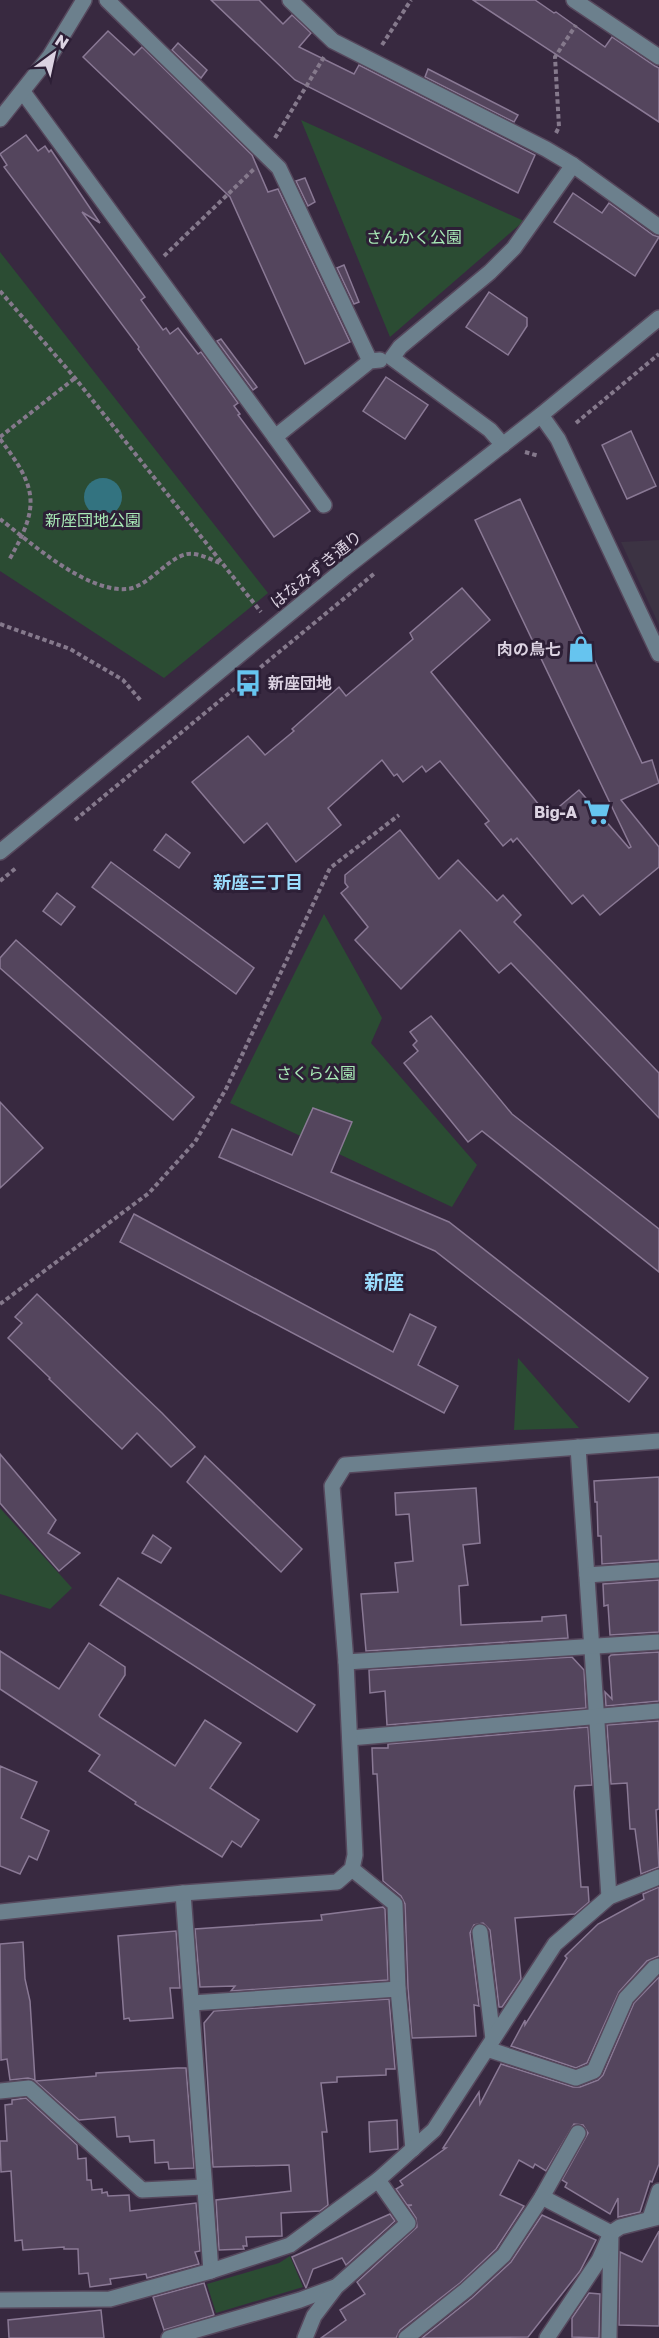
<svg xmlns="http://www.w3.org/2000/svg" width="659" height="2338" font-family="'Golos Text','Noto Sans JP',sans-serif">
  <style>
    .industrial { fill: #3c3343 }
    .green { fill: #2b4c33 }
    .water { fill: #337380 }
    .building { fill: #54455d; stroke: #8a7995; stroke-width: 1.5 }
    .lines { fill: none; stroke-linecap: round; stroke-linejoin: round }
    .minor-casing { stroke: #56485d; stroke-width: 18 }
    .path { stroke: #85798c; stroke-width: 4; stroke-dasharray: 4.5 3; stroke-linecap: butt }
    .minor { stroke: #6c808d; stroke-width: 15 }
    .labels { text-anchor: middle; stroke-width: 6; stroke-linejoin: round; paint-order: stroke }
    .park-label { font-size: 16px; fill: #a8eab6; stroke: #2d1f36 }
    .street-label { font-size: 16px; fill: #dcd3e2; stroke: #2d1f36 }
    .poi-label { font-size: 16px; font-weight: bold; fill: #dcd3e2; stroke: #2d1f36; text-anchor: end }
    .neighbourhood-label { font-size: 18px; font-weight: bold; fill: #9adcfc; stroke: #2d1f36 }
    .quarter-label { font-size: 20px; font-weight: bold; fill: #9adcfc; stroke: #2d1f36 }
  </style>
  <rect width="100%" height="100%" fill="#382940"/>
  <path class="industrial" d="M659,540V625L621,542Z"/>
  <g class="green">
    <path d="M301,120L524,221L390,337Z"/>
    <path d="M0,252L268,593L164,678L0,571Z"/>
    <path d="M324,914L382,1018L371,1043L477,1165L452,1207L230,1103Z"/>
    <path d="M518,1358L579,1428L514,1430Z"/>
    <path d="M0,1508L72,1588L50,1609L0,1594Z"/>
    <path d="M290,2256L303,2287L216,2313L207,2284L279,2263Z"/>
  </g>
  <circle class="water" cx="103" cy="497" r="19"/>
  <g class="building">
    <path d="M211,0H259L283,24L292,15L311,33L299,47L354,74L359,65L535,155L518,193L295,80Z"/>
    <path d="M473,0H535L554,13L556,12L605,47L612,37L655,66L659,68V122Z"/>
    <path d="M108,31L134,55L142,47L252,155L268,192L278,189L350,342L305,364L230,197L83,57Z"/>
    <path d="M178,43L207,70L201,78L172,50Z"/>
    <path d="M428,69L518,115L514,122L425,77Z"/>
    <path d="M26,135L38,151L45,146L49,152L51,150L100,223L82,212L145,297L141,300L163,330L166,328L170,334L178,328L198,354L201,352L238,403L234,406L240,414L238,415L310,511L274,537L138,349L139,347L4,167L7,165L0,154Z"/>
    <path d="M305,178L315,202L308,206L296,181Z"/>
    <path d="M573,193L602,213L609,203L653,235L659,237L635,276L554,222Z"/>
    <path d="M344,265L359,302L354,304L337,268Z"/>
    <path d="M489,292L527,318V326L508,355L466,327Z"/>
    <path d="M221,339L257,387L253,390L217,341Z"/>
    <path d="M386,377L428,405L405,439L363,411Z"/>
    <path d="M631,431L656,486L627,499L602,445Z"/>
    <path d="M520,499L642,763L652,760L659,783L621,800L659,847V867L600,915L583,895L572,904L517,838L513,842L511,839L503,846L485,824L489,821L440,761L426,772L422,766L403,782L397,774L394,776L382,760L328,808L341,825L296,862L267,823L244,843L192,782L248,736L265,755L294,731L292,729L339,687L346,696L413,639L410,633L462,588L490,620L431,672L548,816L579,790L629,848L631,847L475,520Z"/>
    <path d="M400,830L439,879L458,860L497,901L503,895L521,915L514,922L659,1073V1118L511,963L499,973L460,930L401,989L355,940L368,927L341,893L348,887L345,883V875Z"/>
    <path d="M166,834L190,853L179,868L154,850Z"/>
    <path d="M111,862L254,968L236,994L92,887Z"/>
    <path d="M57,893L75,907L61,925L43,911Z"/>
    <path d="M16,940L194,1097L173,1120L0,968V958Z"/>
    <path d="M431,1016L512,1114L659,1229V1272L482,1131L468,1142L404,1063L418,1051L413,1045L417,1041L410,1032Z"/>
    <path d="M0,1102L43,1148L0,1188Z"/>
    <path d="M313,1108L352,1122L331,1172L449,1222L648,1378L629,1402L435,1251L219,1157L232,1129L292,1155Z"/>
    <path d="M134,1214L393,1352L410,1314L436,1327L418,1365L458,1386L444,1413L120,1242Z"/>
    <path d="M37,1294L162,1413L195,1447L171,1467L137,1433L122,1449L49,1379L50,1378L8,1338L22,1323L15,1317Z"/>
    <path d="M0,1454L56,1520L48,1533L80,1553L59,1571L0,1503Z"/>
    <path d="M205,1456L302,1549L281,1572L187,1482Z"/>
    <path d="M659,1477V1560L602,1564L601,1536H598L597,1502H595L594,1481Z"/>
    <path d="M476,1488L480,1543L463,1545L468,1585L459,1586L461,1625L542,1621V1617L566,1615L568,1638L366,1651L361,1594L398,1592L395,1563L413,1561L409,1514L396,1515L395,1493Z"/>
    <path d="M153,1535L171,1548L161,1563L142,1553Z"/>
    <path d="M118,1578L315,1705L297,1732L100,1605Z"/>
    <path d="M659,1580V1632L610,1635L608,1605L604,1606L603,1584Z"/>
    <path d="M89,1643L125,1667V1675L99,1715L100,1717L175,1766L205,1720L241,1743L210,1788L259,1820L241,1847L232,1841L222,1857L135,1804L136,1802L89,1771L100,1755L0,1689V1651L59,1689Z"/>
    <path d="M659,1652V1701L606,1706L605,1692L612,1699L609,1657L611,1655Z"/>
    <path d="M572,1657L584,1670L586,1708L387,1725L385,1691L370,1693L369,1670Z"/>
    <path d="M659,1721V1809L656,1810L659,1867L641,1874L635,1829H630L627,1783L611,1784L607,1725Z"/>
    <path d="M588,1727L592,1785L575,1786L574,1792L581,1887H588L589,1902L575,1914L515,1918L521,1979L502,2007H499L490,1930L483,1923L474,1925L470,1933L479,2006L474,2005L476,2036L412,2038L408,1988L405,1904L401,1896L383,1881L377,1774H373L372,1748H388V1744Z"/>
    <path d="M0,1766L37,1782L21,1818L49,1831L37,1860L29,1856L20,1874L0,1866Z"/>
    <path d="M659,1887V1956L647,1961L619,1992L587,2063L576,2068L511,2046L525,2020V2025L567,1958L565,1956L598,1924L644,1899L643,1894Z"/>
    <path d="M383,1907L385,1909L388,1980L231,1991L235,1986L200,1987L195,1929L322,1920L321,1915Z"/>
    <path d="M176,1931L180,1988H170L173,2018L130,2021L129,2018L124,2019L118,1936Z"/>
    <path d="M23,1942L25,1979L30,2001L35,2080L28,2078L10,2080L7,2059L1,2060L0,1944Z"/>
    <path d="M659,1977V2164L652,2182L650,2181L640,2212L618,2217V2198L610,2214L565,2187L567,2183L562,2180L588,2133L583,2125L574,2124L546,2171L535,2164L533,2168L519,2160L500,2195L524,2206L496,2249L460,2283L400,2330L396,2338H321L346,2320L340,2310L365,2294L357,2282L417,2227L416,2218L408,2206L412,2205H407L396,2189L403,2185L400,2181L446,2148H443L479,2092L480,2104L501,2064L573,2087H580L598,2080L603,2075L634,2003Z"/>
    <path d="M389,1999L395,2069H386V2075L337,2077V2082L321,2083L327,2132H322L328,2205L320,2211L281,2213L282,2236L246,2237L247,2246H243L244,2249L219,2250L216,2200L291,2191L289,2165L213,2167L204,2023L214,2011Z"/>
    <path d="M177,2068H186L194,2168L169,2169L168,2162L155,2163L154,2140L130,2142L129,2136L117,2137L115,2117L79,2120L35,2081L96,2076V2073Z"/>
    <path d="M26,2098L77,2145L78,2159L86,2158L87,2180H91L92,2190L102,2189V2193L107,2192L108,2196L129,2195L130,2211L196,2203L200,2251L195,2252L199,2264L147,2278L146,2274L110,2279L111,2284L90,2287L88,2273L79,2274L78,2249H64V2247L23,2250L22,2240L15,2241L11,2171L1,2172L0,2141H7L5,2105L12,2104V2100Z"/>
    <path d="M397,2120L398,2149L370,2152L369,2122Z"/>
    <path d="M390,2214L395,2221L346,2265L342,2258L313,2269L306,2288L292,2257Z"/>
    <path d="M542,2215L596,2240L580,2271L528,2337L422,2338L472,2298L511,2262Z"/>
    <path d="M659,2231V2326L619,2325L620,2252L642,2262Z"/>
    <path d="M204,2283L214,2315L164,2330L153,2297Z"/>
    <path d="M589,2293L600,2294L599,2338L572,2337V2318Z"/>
    <path d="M101,2310L104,2338H9L8,2320Z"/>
  </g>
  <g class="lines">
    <defs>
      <g id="minor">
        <path d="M107,0L279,168L370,361"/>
        <path d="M290,0L333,41L546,149L573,165L659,227"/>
        <path d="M574,0L659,57"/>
        <path d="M23,92L275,437"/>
        <path d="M0,119L50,56L84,0"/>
        <path d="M541,415L558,439L659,654"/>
        <path d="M503,445L490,430L392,358L400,347L490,272L514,248L573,165"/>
        <path d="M324,505L275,437L370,361L380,360"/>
        <path d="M0,852L345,568L541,415L659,318"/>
        <path d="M578,1447L609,1897"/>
        <path d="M587,1575L659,1570"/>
        <path d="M346,1662L659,1642"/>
        <path d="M350,1738L659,1711"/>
        <path d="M352,1869L395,1904L398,1989L413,2149"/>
        <path d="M183,1893L211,2271"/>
        <path d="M0,1912L183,1893L337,1882L352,1869L355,1855L346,1662L332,1486L345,1465L659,1441"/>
        <path d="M480,1932L493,2039"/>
        <path d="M192,2003L398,1989"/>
        <path d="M487,2049L576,2078L594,2071L626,1998L654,1968L659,1966"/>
        <path d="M0,2091L29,2088L142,2190L203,2187"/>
        <path d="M542,2197L611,2233L609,2338"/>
        <path d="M650,2218L659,2191"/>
        <path d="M0,2300L110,2299L211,2271L290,2245L378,2180L434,2130L555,1944L609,1897L659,1877"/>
        <path d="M169,2338L300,2300L335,2287"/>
        <path d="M305,2338L314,2316L336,2287L408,2223L378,2180"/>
        <path d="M406,2338L466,2290L504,2255L542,2197L578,2133"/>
        <path d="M547,2338L599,2260L611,2233L620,2227L659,2217"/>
      </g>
    </defs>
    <use href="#minor" class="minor-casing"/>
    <g class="path">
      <path d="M382,45L411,0"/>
      <path d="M556,133L559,127L555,57L576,25"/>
      <path d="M275,138L324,57"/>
      <path d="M164,256L254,169"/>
      <path d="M0,291L75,378L261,612"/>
      <path d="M576,423L659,354"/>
      <path d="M0,437L75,378"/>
      <path d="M0,439C38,489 40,506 9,560"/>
      <path d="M525,452L539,456"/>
      <path d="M0,519C31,543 86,592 126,589C150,588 172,550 194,554C203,555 212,560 220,563"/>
      <path d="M0,624L70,649L123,680L142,702"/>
      <path d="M75,820L375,573"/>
      <path d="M0,881L16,868"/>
      <path d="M0,1304L149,1193L195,1142L226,1089L330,868L399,815"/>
    </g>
    <use href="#minor" class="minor"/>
  </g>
  <defs>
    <symbol id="shop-bare" viewBox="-9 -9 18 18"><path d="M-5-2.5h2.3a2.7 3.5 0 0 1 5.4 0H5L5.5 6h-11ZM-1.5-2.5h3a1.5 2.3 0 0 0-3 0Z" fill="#66c4ef" stroke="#2d1f36" stroke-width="2.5" paint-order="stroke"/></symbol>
    <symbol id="bus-bare" viewBox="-9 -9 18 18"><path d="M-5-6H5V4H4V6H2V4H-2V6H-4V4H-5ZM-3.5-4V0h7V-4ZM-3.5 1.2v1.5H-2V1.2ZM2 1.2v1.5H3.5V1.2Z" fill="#66c4ef" stroke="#2d1f36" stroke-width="2.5" paint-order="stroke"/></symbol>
    <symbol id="supermarket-bare" viewBox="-9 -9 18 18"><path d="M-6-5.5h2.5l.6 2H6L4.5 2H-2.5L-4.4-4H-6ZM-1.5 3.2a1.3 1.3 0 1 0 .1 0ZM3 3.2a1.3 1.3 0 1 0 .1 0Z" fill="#66c4ef" stroke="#2d1f36" stroke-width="2.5" paint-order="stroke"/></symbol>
  </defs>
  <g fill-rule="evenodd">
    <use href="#shop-bare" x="562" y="630" width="38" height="38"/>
    <use href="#bus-bare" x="229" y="664" width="38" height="38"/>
    <use href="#supermarket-bare" x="578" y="793" width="38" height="38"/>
  </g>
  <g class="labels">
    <g class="park-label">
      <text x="414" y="243">さんかく公園</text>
      <text x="93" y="526">新座団地公園</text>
      <text x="316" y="1079">さくら公園</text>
    </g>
    <g class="street-label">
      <text transform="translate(316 569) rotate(-39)" y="6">はなみずき通り</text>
    </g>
    <g class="poi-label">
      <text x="561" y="655">肉の鳥七</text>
      <text x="268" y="689" text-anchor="start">新座団地</text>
      <text x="577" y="818">Big-A</text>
    </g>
    <g class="neighbourhood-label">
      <text x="258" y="889">新座三丁目</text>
    </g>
    <g class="quarter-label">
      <text x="384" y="1289">新座</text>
    </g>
  </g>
  <g transform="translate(54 54) rotate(33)" stroke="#2d1f36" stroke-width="4.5" paint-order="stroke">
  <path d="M0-4.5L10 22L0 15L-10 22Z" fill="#dcd3e2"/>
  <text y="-9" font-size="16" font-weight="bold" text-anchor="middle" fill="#dcd3e2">N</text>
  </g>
</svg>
